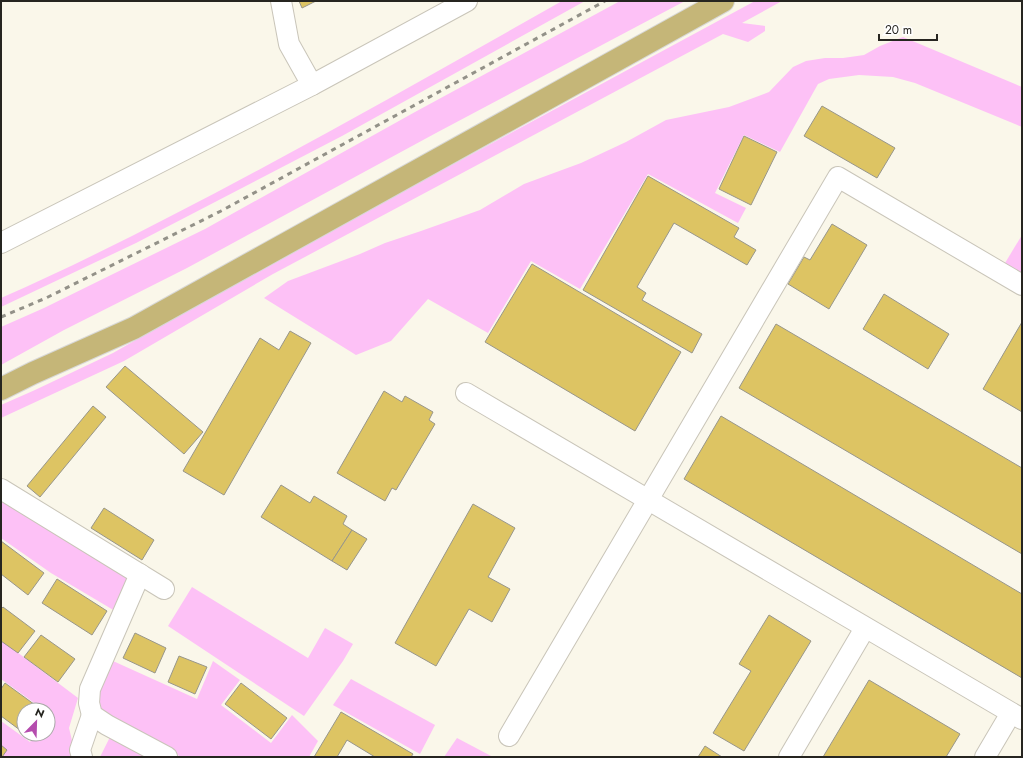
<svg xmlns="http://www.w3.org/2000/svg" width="1023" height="758" font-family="Jost,sans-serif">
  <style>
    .green { fill: #fdc1f6 }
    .building { fill: #ddc463; stroke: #98968a }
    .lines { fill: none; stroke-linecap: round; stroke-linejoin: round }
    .minor-casing { stroke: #c9c5b9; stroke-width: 22 }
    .primary-casing { stroke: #d8d8d7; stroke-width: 24 }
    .minor { stroke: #fff; stroke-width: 20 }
    .primary { stroke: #c5b678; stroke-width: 22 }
    .rail { stroke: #939188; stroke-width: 3; stroke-dasharray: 5 5; stroke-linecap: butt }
  </style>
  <rect width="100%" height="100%" fill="#faf7ea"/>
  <g class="green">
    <path d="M562,1H585L342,136L136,243L1,307V298C90,259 178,213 264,167C364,113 463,57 562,1Z"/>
    <path d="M620,1H685L436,133L187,268L64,330L1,365V327L44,308L111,275L205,229L415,112Z"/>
    <path d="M755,1H782L742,23L765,26V31L748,42L723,34L273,274L124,361L1,418V405L35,390L113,353L272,262Z"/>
    <path d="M903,37L1022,87V127L915,83L893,77L859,75L829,79L818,84L780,152L744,135L715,193L746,208L738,223L648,174L580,289L531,261L488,333L428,299L391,341L356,355L264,298L288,281L360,254L385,243L421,231L480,210L524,184L581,163L626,142L666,120L729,107L769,92L793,67L806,61L825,58H843L864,55L880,46Z"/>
    <path d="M1022,235V279L1002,268Z"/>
    <path d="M1,501L131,580L115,611L51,573L1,538Z"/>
    <path d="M192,587L308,658L325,628L353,644L343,661L304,716L168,626Z"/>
    <path d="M1,640L78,698L69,728L76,757H1V721L30,742L36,734H48V716L49,714L48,713V710H44L1,679Z"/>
    <path d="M113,661L197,699L213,661L240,680L221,705L271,743L292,715L318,741L309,757H181L103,714L96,702V690Z"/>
    <path d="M351,679L435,725L420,754L333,705Z"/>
    <path d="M112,733L156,757H100Z"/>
    <path d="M457,738L493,757H444Z"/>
  </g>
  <g class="building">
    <path d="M299,1H316L302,8Z"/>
    <path d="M822,106L895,148L877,178L804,136Z"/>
    <path d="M744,136L777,152L751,205L719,189Z"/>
    <path d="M648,176L739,228L734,237L756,250L747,265L674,223L637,287L646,293L642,300L702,334L692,353L583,290Z"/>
    <path d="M832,224L867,245L829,309L788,284L804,257L810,260Z"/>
    <path d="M532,264L681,352L635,431L485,342Z"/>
    <path d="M884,294L949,334L928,369L863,329Z"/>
    <path d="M1022,322V412L983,389Z"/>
    <path d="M776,324L1022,468V554L739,388Z"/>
    <path d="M290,331L311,343L224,495L183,471L260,338L279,350Z"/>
    <path d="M125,366L203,432L184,454L106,387Z"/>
    <path d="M384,391L402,402L405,396L433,412L429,420L435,424L396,490L392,488L385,501L337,473Z"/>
    <path d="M93,406L106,417L40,497L27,486Z"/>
    <path d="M721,416L1022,594V678L684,479Z"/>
    <path d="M281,485L310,503L314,496L347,516L343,524L352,530L332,561L261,517Z"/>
    <path d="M473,504L515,528L488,577L510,589L492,622L469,609L436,666L395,643Z"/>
    <path d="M104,508L154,540L142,560L91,528Z"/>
    <path d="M352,530L367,539L347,570L332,561Z"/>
    <path d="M1,541L44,573L28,595L1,574Z"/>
    <path d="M57,579L107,611L92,635L42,603Z"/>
    <path d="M3,607L35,631L18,653L1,641V609Z"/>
    <path d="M769,615L811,641L744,751L713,733L751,671L739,664Z"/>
    <path d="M135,633L166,648L155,673L123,658Z"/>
    <path d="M41,635L75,659L58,682L24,657Z"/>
    <path d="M179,656L207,667L195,694L168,682Z"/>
    <path d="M869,680L960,734L946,757H823Z"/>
    <path d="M5,683L42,710H24V733L1,716V689Z"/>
    <path d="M241,683L287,718L271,739L225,704Z"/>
    <path d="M341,712L413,754L411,757H375L347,740L337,757H314Z"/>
    <path d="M1,745L7,750L2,757H1Z"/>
    <path d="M705,746L722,757H698Z"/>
  </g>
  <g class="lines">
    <defs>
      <g id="minor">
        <path d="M281,1L289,44L312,85"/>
        <path d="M1,243L312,85L467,1"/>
        <path d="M466,393L1022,719"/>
        <path d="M1,489L164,589"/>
        <path d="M140,574L90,689L89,703L92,715L107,725L167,757"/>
        <path d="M509,736L838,177L1022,285"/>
        <path d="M82,757L80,750L92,715"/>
        <path d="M789,757L865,628"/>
        <path d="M985,757L1011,713"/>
      </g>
      <path id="primary" d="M1,389L33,373L134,328L723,1"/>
    </defs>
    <use href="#minor" class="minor-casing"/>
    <use href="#primary" class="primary-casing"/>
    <use href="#minor" class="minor"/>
    <use href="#primary" class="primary"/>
    <path class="rail" d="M1,317L46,298L221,211L605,1"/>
  </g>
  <rect width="1023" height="758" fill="none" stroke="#262520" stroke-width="4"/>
  <g transform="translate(36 722) rotate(23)"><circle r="19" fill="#ffffff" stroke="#a8a8a6"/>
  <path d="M0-3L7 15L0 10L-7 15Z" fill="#b54cae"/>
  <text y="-6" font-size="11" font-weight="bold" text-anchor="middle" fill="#262520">N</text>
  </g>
  <path d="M879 34v6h58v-6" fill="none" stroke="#262520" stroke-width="2"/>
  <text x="885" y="34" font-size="12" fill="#262520" stroke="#ffffff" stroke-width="3" paint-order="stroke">20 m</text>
</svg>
